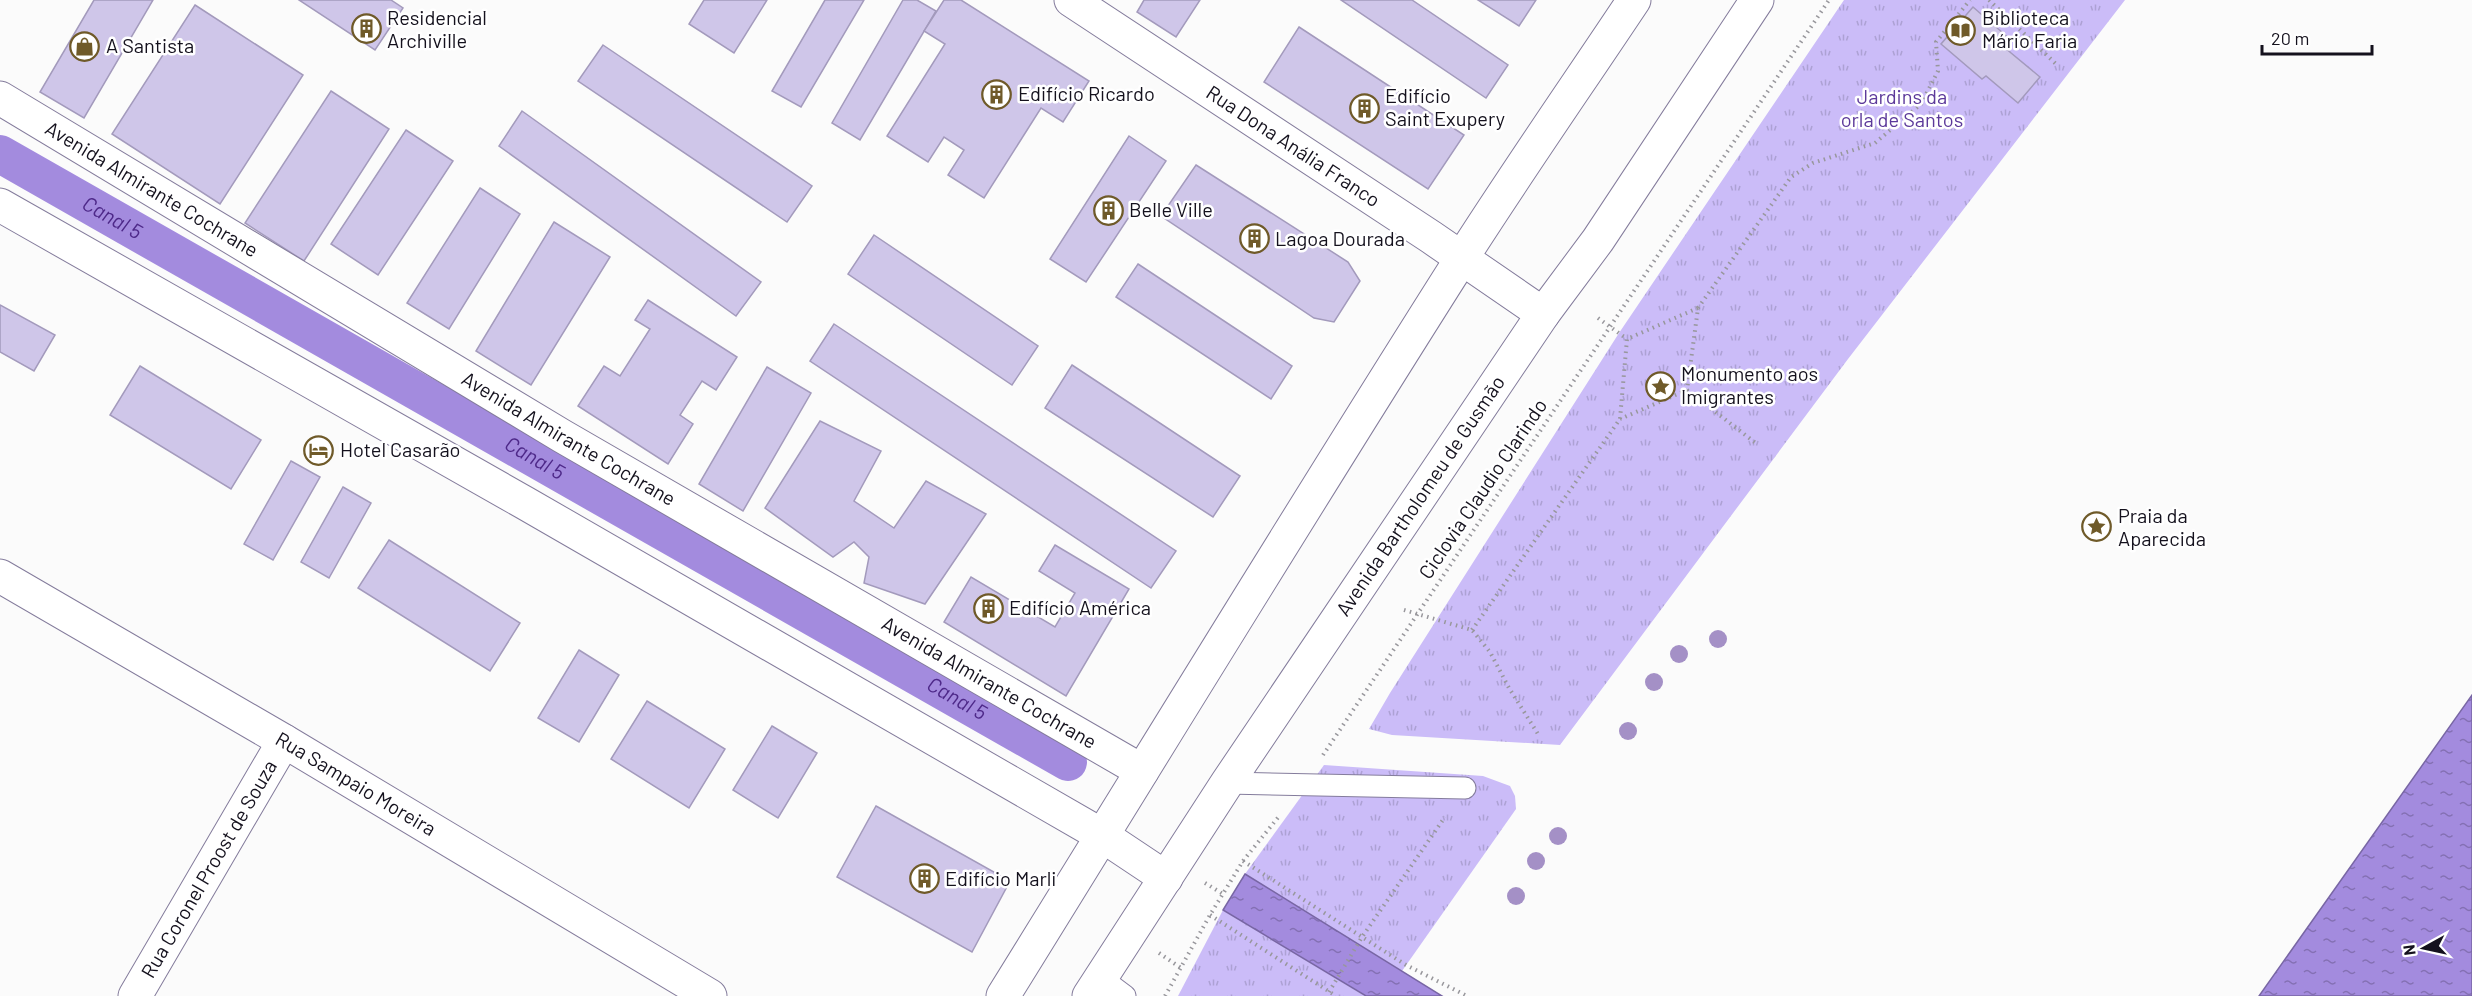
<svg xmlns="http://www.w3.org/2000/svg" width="2472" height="996" font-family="Barlow,sans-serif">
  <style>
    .park { fill: url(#park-tufts) }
    .water { fill: url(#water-ripples); stroke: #7866a4; stroke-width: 1.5 }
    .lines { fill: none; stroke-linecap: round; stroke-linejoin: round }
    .canal { stroke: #a38bde; stroke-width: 38 }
    .building { fill: #cfc6e9; stroke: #a39abc; stroke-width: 1.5 }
    .service-casing { stroke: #847c9c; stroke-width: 23 }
    .minor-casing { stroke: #847c9c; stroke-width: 35 }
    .secondary-casing { stroke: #847c9c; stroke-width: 35 }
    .primary-casing { stroke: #847c9c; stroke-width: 35 }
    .path { stroke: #98979c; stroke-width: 4; stroke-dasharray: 1.5 4.5; stroke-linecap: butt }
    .service { stroke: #fff; stroke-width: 21 }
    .minor { stroke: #fff; stroke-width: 33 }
    .secondary { stroke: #fff; stroke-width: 33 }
    .primary { stroke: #fff; stroke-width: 33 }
    .tree { fill: #a490c6 }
    .labels { text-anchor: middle; stroke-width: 5; stroke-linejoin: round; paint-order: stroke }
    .poi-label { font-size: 20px; fill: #14111d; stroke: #fff; text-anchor: start }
    .park-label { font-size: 20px; fill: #5c399a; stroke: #fff }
    .street-label { font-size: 20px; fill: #14111d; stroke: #fff }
    .water-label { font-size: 21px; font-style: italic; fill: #4e2989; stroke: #fff }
  </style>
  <defs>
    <pattern id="park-tufts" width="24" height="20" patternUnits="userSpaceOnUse" patternTransform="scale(1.5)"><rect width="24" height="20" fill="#cbbcf8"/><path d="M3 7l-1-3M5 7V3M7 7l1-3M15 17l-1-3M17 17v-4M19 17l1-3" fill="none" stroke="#ada1d4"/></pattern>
    <pattern id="water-ripples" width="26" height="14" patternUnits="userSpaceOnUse" patternTransform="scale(1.5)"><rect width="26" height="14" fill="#a38bde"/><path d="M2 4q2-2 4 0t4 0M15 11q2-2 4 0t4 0" fill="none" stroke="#8470b3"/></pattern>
  </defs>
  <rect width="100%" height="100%" fill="#fbfbfb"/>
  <g class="park">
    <path d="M1844,0H2125L1848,359L1560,745L1392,735L1369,729L1390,693L1619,333Z"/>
    <path d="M1324,765L1483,776L1510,786L1515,796L1516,809L1402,971L1245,874Z"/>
    <path d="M1223,910L1365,996H1178Z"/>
  </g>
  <g class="water">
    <path d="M2472,695V996H2259Z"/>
    <path d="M1245,874L1442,996H1366L1223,910Z"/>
  </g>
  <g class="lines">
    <path class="canal" id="s1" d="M0,154L1068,762"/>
  </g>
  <g class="building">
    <path d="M94,0H153L84,118L40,92Z"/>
    <path d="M299,0H391L403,8L375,50Z"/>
    <path d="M704,0H767L734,53L689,24Z"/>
    <path d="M825,0H864L801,107L772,91Z"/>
    <path d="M903,0H917L936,11L860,140L832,123Z"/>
    <path d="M944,0H961L1089,81L1063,122L1041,108L984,198L948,175L964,150L944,137L928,162L887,136L945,44L924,31Z"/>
    <path d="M1144,0H1200L1176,37L1137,12Z"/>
    <path d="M1341,0H1412L1508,65L1486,98Z"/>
    <path d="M1478,0H1536L1519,26Z"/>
    <path d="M195,5L303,75L220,204L112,134Z"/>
    <path d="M1973,7L2011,40L2005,48L2040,77L2018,103L1986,76L1982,79L1941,44Z"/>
    <path d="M1299,27L1464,135L1428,189L1264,82Z"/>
    <path d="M603,45L812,186L787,222L578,81Z"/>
    <path d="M331,91L389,129L304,261L245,223Z"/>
    <path d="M522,111L761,282L736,316L499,146Z"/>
    <path d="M406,130L453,161L378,275L331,244Z"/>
    <path d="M1129,136L1166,161L1086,282L1050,259Z"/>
    <path d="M1196,165L1348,262L1360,281L1334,322L1314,318L1161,216Z"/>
    <path d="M480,188L520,214L449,329L407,303Z"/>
    <path d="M554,222L610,257L531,385L476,351Z"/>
    <path d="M874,235L1038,346L1012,385L848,274Z"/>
    <path d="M1138,264L1292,366L1271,399L1116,297Z"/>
    <path d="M648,300L737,357L716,390L702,381L680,415L693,424L668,464L578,406L604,366L620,376L650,329L635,320Z"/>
    <path d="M0,305L55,335L34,371L0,352Z"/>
    <path d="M834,324L1176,551L1151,588L810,361Z"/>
    <path d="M1072,365L1240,476L1213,517L1045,408Z"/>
    <path d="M140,366L261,440L231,489L110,415Z"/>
    <path d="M767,367L811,393L743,511L699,484Z"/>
    <path d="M820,421L881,451L854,501L894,528L926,481L986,514L925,604L864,583L869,557L854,542L833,557L765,508Z"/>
    <path d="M291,461L320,477L273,560L244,544Z"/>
    <path d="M343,487L371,503L329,578L301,562Z"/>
    <path d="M389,540L520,623L490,671L358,588Z"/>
    <path d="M1055,545L1129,589L1066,696L944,622L971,577L1055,627L1075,593L1039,571Z"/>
    <path d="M579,650L619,675L579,742L538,718Z"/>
    <path d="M647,701L725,749L689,808L611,759Z"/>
    <path d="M772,726L817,753L778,818L733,790Z"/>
    <path d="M876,806L1010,881L972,952L837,877Z"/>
  </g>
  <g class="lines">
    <defs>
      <g id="service">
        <path d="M1227,783L1465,788"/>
        <path d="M1101,978L1125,996"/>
      </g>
      <g id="minor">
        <path id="s2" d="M1071,0L1431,237L1543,314"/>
        <path id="s3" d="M0,576L284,741L710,996"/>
        <path id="s4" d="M135,996L284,741"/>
      </g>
      <g id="secondary">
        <path id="s5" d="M0,98L562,436L1142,771"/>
        <path d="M0,205L525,503L1103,836L1166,878"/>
      </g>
      <g id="primary">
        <path d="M1003,996C1155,751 1305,505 1460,261C1516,173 1576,87 1634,0"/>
        <path id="s6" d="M1089,996L1227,783L1543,314L1598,240L1757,0"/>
      </g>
    </defs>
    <use href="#service" class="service-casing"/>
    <use href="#minor" class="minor-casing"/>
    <use href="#secondary" class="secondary-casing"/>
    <use href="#primary" class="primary-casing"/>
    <g class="path">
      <path d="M1989,0L2056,64"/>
      <path d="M1698,308L1791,177L1813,163L1875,143L1921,104L1938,71L1936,42L1970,0"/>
      <path d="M1598,318L1627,339"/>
      <path d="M1687,390L1757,444"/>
      <path d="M1404,610L1472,630L1490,652L1509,688L1538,734"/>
      <path d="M1472,630L1620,419L1627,339L1698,308L1687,390L1620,419"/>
      <path d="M1323,755L1829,0"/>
      <path d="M1243,861L1406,965L1467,996"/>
      <path d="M1205,883L1223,894"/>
      <path d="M1210,915L1336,996"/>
      <path d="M1159,953L1181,968"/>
      <path d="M1329,992L1362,937L1445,817"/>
      <path d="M1165,996L1210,915L1243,861L1280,815"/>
    </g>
    <use href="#service" class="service"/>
    <use href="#minor" class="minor"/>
    <use href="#secondary" class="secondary"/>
    <use href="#primary" class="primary"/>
  </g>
  <g class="tree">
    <circle cx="1718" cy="639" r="9"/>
    <circle cx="1679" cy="654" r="9"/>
    <circle cx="1654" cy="682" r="9"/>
    <circle cx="1628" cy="731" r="9"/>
    <circle cx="1558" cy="836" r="9"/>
    <circle cx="1536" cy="861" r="9"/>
    <circle cx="1516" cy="896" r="9"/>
  </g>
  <defs>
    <symbol id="building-ring" viewBox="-11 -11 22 22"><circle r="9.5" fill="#fff" stroke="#6f5a29" stroke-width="1.5"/><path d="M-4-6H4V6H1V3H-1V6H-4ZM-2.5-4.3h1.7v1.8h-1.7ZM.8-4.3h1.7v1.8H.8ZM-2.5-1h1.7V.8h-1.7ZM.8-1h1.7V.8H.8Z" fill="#6f5a29"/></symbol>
    <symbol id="library-ring" viewBox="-11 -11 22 22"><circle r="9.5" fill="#fff" stroke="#6f5a29" stroke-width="1.5"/><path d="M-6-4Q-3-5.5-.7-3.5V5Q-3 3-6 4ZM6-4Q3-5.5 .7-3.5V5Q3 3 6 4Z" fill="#6f5a29"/></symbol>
    <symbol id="shop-ring" viewBox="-11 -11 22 22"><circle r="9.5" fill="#fff" stroke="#6f5a29" stroke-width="1.5"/><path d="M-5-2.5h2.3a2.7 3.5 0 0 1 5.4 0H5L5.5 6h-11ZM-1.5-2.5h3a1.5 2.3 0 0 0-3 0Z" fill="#6f5a29"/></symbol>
    <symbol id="sight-ring" viewBox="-11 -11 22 22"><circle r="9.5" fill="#fff" stroke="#6f5a29" stroke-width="1.5"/><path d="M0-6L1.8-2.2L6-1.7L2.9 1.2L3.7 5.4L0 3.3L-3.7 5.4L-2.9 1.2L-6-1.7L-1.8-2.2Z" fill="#6f5a29"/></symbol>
    <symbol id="hotel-ring" viewBox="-11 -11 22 22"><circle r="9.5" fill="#fff" stroke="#6f5a29" stroke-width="1.5"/><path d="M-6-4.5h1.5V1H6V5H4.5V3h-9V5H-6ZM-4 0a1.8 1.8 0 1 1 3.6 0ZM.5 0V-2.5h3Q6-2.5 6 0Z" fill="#6f5a29"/></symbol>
  </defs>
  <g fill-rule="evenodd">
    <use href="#building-ring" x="350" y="12" width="33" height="33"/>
    <use href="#library-ring" x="1944" y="14" width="33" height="33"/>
    <use href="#shop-ring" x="68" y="30" width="33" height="33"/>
    <use href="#building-ring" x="980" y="78" width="33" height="33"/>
    <use href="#building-ring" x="1348" y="92" width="33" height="33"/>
    <use href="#building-ring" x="1092" y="194" width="33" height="33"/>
    <use href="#building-ring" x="1238" y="222" width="33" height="33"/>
    <use href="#sight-ring" x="1644" y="370" width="33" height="33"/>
    <use href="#hotel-ring" x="302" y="434" width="33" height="33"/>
    <use href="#sight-ring" x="2080" y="510" width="33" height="33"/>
    <use href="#building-ring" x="972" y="592" width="33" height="33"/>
    <use href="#building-ring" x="908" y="862" width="33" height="33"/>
  </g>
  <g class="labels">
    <g class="poi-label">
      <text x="387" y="25">Residencial<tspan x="387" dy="23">Archiville</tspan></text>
      <text x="1982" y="25">Biblioteca<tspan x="1982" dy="23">Mário Faria</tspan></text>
      <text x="106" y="53">A Santista</text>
      <text x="1018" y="101">Edifício Ricardo</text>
      <text x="1385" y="103">Edifício<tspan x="1385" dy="23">Saint Exupery</tspan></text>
      <text x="1129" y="217">Belle Ville</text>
      <text x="1275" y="246">Lagoa Dourada</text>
      <text x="1681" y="381">Monumento aos<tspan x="1681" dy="23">Imigrantes</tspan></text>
      <text x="340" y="457">Hotel Casarão</text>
      <text x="2118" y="523">Praia da<tspan x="2118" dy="23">Aparecida</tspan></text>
      <text x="1009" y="615">Edifício América</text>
      <text x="945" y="886">Edifício Marli</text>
    </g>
    <g class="park-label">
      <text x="1902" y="104">Jardins da<tspan x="1902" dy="23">orla de Santos</tspan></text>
    </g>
    <g class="street-label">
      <text dy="7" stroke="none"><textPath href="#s2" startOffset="266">Rua Dona Anália Franco</textPath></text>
      <text dy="7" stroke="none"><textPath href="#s5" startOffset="177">Avenida Almirante Cochrane</textPath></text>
      <text dy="7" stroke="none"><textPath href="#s5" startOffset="663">Avenida Almirante Cochrane</textPath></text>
      <text transform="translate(1483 489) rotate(-56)" y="7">Ciclovia Claudio Clarindo</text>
      <text dy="7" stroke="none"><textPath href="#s6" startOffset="600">Avenida Bartholomeu de Gusmão</textPath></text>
      <text dy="7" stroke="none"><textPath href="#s5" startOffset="1149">Avenida Almirante Cochrane</textPath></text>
      <text dy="7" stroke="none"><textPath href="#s3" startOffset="412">Rua Sampaio Moreira</textPath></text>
      <text dy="7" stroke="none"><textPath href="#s4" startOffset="147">Rua Coronel Proost de Souza</textPath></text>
    </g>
    <g class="water-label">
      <text dy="7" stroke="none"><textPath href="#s1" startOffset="129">Canal 5</textPath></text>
      <text dy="7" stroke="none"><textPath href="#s1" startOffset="615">Canal 5</textPath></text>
      <text dy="7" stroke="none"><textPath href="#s1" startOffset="1101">Canal 5</textPath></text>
    </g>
  </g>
  <g transform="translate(2424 948) rotate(262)" stroke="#ffffff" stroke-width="4.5" paint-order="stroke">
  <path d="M0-4.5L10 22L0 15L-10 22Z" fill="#14111d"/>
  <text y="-9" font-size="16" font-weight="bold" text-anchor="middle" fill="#14111d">N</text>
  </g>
  <path d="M2262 45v9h110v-9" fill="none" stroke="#14111d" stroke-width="3"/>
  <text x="2271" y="45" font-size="18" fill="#14111d" stroke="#ffffff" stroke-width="4.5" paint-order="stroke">20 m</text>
</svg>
